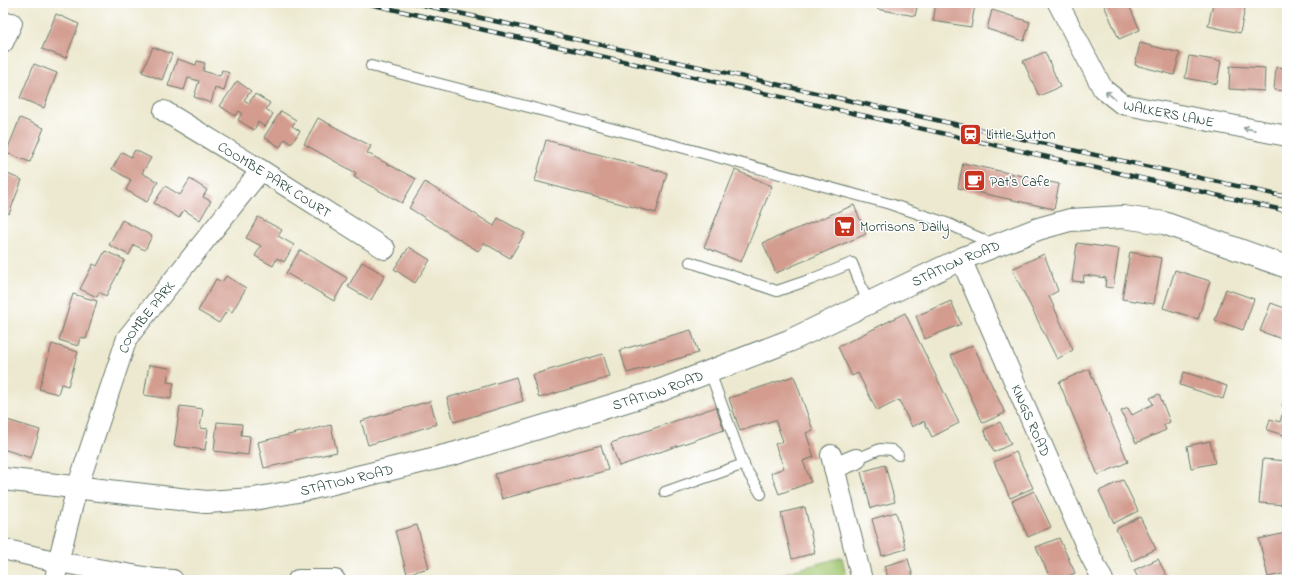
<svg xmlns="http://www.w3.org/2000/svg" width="1290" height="583" font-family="'Indie Flower',sans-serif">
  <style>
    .green { fill: #a1c56f; stroke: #608152 }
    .building { fill: #d39c8f }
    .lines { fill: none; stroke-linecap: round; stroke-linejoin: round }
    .service-casing { stroke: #67796b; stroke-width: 12 }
    .minor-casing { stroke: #67796b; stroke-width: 22 }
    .secondary-casing { stroke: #67796b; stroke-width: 24 }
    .service { stroke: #fff; stroke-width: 10 }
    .minor { stroke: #fff; stroke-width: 20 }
    .secondary { stroke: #fff; stroke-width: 22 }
    .rail-casing { stroke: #1f3d34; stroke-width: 4.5 }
    .rail { stroke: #fff; stroke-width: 3; stroke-dasharray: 9; stroke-linecap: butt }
    .oneway { stroke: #8f9e9a }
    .labels { text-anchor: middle; stroke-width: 3; stroke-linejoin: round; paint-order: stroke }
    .street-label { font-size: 14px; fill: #1f3d34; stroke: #fff }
    .poi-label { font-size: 14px; fill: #1f3d34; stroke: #fff; text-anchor: start }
  </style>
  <rect width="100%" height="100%" fill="#fff"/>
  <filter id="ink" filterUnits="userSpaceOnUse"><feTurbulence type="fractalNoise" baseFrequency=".025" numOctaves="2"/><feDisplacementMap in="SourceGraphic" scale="8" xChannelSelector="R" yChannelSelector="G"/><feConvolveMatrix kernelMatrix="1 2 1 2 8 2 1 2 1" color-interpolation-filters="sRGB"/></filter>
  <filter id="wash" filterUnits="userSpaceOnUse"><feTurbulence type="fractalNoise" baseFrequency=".012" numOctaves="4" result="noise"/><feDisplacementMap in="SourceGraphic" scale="16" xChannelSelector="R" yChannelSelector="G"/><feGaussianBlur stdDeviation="0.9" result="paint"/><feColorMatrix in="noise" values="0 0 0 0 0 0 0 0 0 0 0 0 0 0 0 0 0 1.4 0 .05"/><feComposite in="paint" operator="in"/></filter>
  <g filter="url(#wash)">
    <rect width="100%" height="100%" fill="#ede9d0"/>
    <path class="green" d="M842,557L847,580H759Z"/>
    <g id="blocks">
      <g class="building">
        <path d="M878,3H918L915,16L877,9Z"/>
        <path d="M936,3H963L975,5L971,27L933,21Z"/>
        <path d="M1103,3H1128L1140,30L1119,39Z"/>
        <path d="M1213,3H1246L1240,33L1208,26Z"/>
        <path d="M992,10L1030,22L1024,41L987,29Z"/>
        <path d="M56,14L79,24L66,58L42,49Z"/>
        <path d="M1140,43L1180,53L1174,75L1135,65Z"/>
        <path d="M153,47L172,54L162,80L142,72Z"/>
        <path d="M1045,52L1060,87L1039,96L1023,61Z"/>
        <path d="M1189,56L1221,61L1217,84L1185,78Z"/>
        <path d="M177,59L196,65L197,61L205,63L203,71L220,76L222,70L229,73L224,91L215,88L211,103L194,97L199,81L188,78L184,90L168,86Z"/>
        <path d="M34,64L57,73L44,108L20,98Z"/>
        <path d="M1230,66L1265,68L1264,91L1229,89Z"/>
        <path d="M1276,67L1287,68V91L1274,90Z"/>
        <path d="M237,81L251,91L244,100L249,103L255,94L270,103L266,109L273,114L265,127L258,122L254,130L238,120L242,113L239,111L235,116L220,106Z"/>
        <path d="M281,111L296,120L292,126L300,131L291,144L285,139L280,147L264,137Z"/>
        <path d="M20,118L44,128L30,162L6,153Z"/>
        <path d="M318,118L371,146L367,153L416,179L402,203L354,177L356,173L304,144Z"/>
        <path d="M546,140L667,173L656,213L535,181Z"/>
        <path d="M135,150L151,158L142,173L158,182L147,202L126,190L131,180L112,169L122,152L131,157Z"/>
        <path d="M963,163L1059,184L1054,209L958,188Z"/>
        <path d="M735,170L772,186L741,262L704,247Z"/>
        <path d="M3,172L22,180L9,214L3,212Z"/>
        <path d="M190,179L207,190L203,197L211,201L200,220L184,210L179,218L154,203L165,186L180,195Z"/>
        <path d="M425,182L494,226L498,218L525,233L510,258L484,243L478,251L409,208Z"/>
        <path d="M854,205L866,234L776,273L763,243Z"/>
        <path d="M258,217L282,230L278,236L294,245L284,262L277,258L273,266L255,256L261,246L246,238Z"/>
        <path d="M122,220L152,236L145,250L134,245L129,255L109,245Z"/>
        <path d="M1077,243L1119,249L1113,288L1105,287L1106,278L1084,275L1083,282L1072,281Z"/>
        <path d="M409,247L430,260L415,283L394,269Z"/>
        <path d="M300,250L347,278L334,301L286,273Z"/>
        <path d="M105,251L125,260L106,296L99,292L97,297L80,289L93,264L97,266Z"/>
        <path d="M1130,252L1162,258L1154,304L1122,299Z"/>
        <path d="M1044,254L1058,291L1049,296L1073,350L1057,359L1012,269Z"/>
        <path d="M362,262L385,275L371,300L348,287Z"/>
        <path d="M1175,270L1210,281L1198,319L1163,308Z"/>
        <path d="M226,276L246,288L232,312L228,309L219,323L198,311L216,279L222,282Z"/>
        <path d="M1226,289L1254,299L1243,330L1215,320Z"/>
        <path d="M73,294L97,301L86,339L80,337L78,346L59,340Z"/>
        <path d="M951,301L961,324L925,339L916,316Z"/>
        <path d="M1271,303L1287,309V341L1260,331Z"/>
        <path d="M905,313L959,423L932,437L924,421L912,427L899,400L877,411L858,373L852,376L838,347Z"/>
        <path d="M691,330L698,353L627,373L620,350Z"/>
        <path d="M52,344L78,352L68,386L61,384L58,394L39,389Z"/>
        <path d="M973,345L1005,413L983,423L951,355Z"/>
        <path d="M603,354L610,377L539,398L532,375Z"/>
        <path d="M149,365L169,368L167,382L174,383L171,399L144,395Z"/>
        <path d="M1089,369L1128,462L1098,475L1059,382Z"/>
        <path d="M1184,372L1227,386L1223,399L1180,385Z"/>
        <path d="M794,376L813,430L806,433L814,457L803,461L811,482L779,494L771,473L784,468L775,444L783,441L775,420L740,431L729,398Z"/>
        <path d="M516,377L523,401L454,422L447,398Z"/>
        <path d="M1287,392V408L1282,406Z"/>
        <path d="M1159,394L1170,422L1164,425L1166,430L1136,443L1121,411L1128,408L1132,415L1153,404L1150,398Z"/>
        <path d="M430,401L437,424L368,445L361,421Z"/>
        <path d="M180,406L203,409L200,428L208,429L205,450L174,446Z"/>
        <path d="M716,407L724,430L619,466L611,443Z"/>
        <path d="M1282,415L1287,417V436L1267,430L1270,419L1280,422Z"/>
        <path d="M7,420L40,430L31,458L3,449V432Z"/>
        <path d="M217,422L242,424L241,435L250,436L248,455L214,451Z"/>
        <path d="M1000,422L1011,444L994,452L984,430Z"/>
        <path d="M331,425L337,452L264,468L258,442Z"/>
        <path d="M1210,441L1215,463L1191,468L1187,446Z"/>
        <path d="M601,445L608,470L502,499L495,474Z"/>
        <path d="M1016,452L1033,488L1010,498L994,462Z"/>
        <path d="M1263,459L1287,461V505L1259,503Z"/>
        <path d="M885,465L895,502L871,508L861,472Z"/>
        <path d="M1123,480L1138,511L1114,523L1099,491Z"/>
        <path d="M1034,491L1051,527L1028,537L1012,501Z"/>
        <path d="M805,507L815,553L792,559L781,513Z"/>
        <path d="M896,512L906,549L882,556L872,519Z"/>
        <path d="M1140,517L1156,549L1132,561L1116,529Z"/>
        <path d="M417,525L429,568L407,574L395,531Z"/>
        <path d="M1286,533L1287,573L1268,577L1259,539Z"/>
        <path d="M1059,538L1075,573L1060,580H1051L1036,547Z"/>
        <path d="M908,559L914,580H889L884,566Z"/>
        <path d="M1158,559L1169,580H1139L1134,570Z"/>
      </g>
    </g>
  </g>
  <g filter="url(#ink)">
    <use href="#blocks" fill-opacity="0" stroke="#67796b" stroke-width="1"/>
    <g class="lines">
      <defs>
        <g id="service">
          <path d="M371,66L629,133L890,204L949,224L968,233L982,239L992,248"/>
          <path d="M690,262L777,291L812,279L852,263L868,303"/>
          <path d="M710,372L744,466L761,494"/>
          <path d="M856,459L880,449L892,450L898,455"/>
          <path d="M665,492L744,464"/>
        </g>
        <g id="minor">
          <path id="s1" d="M1058,3L1103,89L1122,104L1287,136"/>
          <path d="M3,43L12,23"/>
          <path id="s2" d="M164,111L261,170L385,249"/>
          <path id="s3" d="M961,259L1090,555L1103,580"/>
          <path d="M831,455L862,580"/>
          <path d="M834,468L856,459"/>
          <path id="s4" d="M3,549L58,562L77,488L127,338L261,170"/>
          <path d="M55,580L58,562L156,579L173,580"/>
          <path d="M298,580H335"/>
        </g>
        <g id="secondary">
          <path id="s5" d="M3,479L206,502L254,499L308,489L453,454L659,391L789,341L961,259L1038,229L1070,220L1123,217L1164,223L1287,267"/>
        </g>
      </defs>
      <use href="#service" class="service-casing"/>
      <use href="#minor" class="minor-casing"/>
      <use href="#secondary" class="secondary-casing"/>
      <use href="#service" class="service"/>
      <use href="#minor" class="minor"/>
      <use href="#secondary" class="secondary"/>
      <defs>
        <g id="rail">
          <path d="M365,3L1287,211"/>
          <path d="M414,3L972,128L1287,197"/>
        </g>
      </defs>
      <use href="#rail" class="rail-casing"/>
      <use href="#rail" class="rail"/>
    </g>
    <defs><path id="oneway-shaft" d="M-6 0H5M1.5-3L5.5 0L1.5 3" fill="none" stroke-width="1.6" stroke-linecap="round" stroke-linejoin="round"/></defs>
    <g class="oneway">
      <use href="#oneway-shaft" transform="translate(1110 95) rotate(-141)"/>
      <use href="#oneway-shaft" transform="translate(1249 129) rotate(-169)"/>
    </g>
  </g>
  <defs>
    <symbol id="station-square" viewBox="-11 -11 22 22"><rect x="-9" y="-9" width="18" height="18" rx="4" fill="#c8321e" stroke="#fff"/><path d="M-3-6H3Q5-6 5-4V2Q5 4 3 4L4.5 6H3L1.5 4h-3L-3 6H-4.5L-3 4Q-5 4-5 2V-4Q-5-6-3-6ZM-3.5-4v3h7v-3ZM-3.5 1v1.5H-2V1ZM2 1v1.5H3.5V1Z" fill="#fff"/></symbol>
    <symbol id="cafe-square" viewBox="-11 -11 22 22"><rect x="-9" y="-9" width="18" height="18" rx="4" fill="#c8321e" stroke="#fff"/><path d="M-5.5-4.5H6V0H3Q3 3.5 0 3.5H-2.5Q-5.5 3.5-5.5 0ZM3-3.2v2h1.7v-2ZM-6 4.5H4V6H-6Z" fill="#fff"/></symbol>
    <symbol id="supermarket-square" viewBox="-11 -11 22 22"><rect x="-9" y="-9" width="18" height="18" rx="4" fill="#c8321e" stroke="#fff"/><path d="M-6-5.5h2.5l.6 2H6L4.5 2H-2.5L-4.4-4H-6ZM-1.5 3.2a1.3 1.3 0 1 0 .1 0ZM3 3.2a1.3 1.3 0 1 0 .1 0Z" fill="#fff"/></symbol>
  </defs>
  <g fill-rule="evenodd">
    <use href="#station-square" x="958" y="122" width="25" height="25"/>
    <use href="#cafe-square" x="962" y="168" width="25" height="25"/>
    <use href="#supermarket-square" x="832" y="214" width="25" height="25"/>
  </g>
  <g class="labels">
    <g class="street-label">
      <text dy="5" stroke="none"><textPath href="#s1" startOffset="169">WALKERS LANE</textPath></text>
      <text dy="5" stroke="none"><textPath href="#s2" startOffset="130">COOMBE PARK COURT</textPath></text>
      <text dy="5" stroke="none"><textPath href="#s5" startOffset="995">STATION ROAD</textPath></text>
      <text dy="5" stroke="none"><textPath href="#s4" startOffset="319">COOMBE PARK</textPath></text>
      <text dy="5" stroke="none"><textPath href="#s5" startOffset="671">STATION ROAD</textPath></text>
      <text dy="5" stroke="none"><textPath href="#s3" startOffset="176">KINGS ROAD</textPath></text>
      <text dy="5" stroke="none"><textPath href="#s5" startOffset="347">STATION ROAD</textPath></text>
    </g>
    <g class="poi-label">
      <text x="986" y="139">Little Sutton</text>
      <text x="990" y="186">Pat's Cafe</text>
      <text x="860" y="231">Morrisons Daily</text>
    </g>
  </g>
  <rect width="1290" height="583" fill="none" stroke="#fff" stroke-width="16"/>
</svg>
